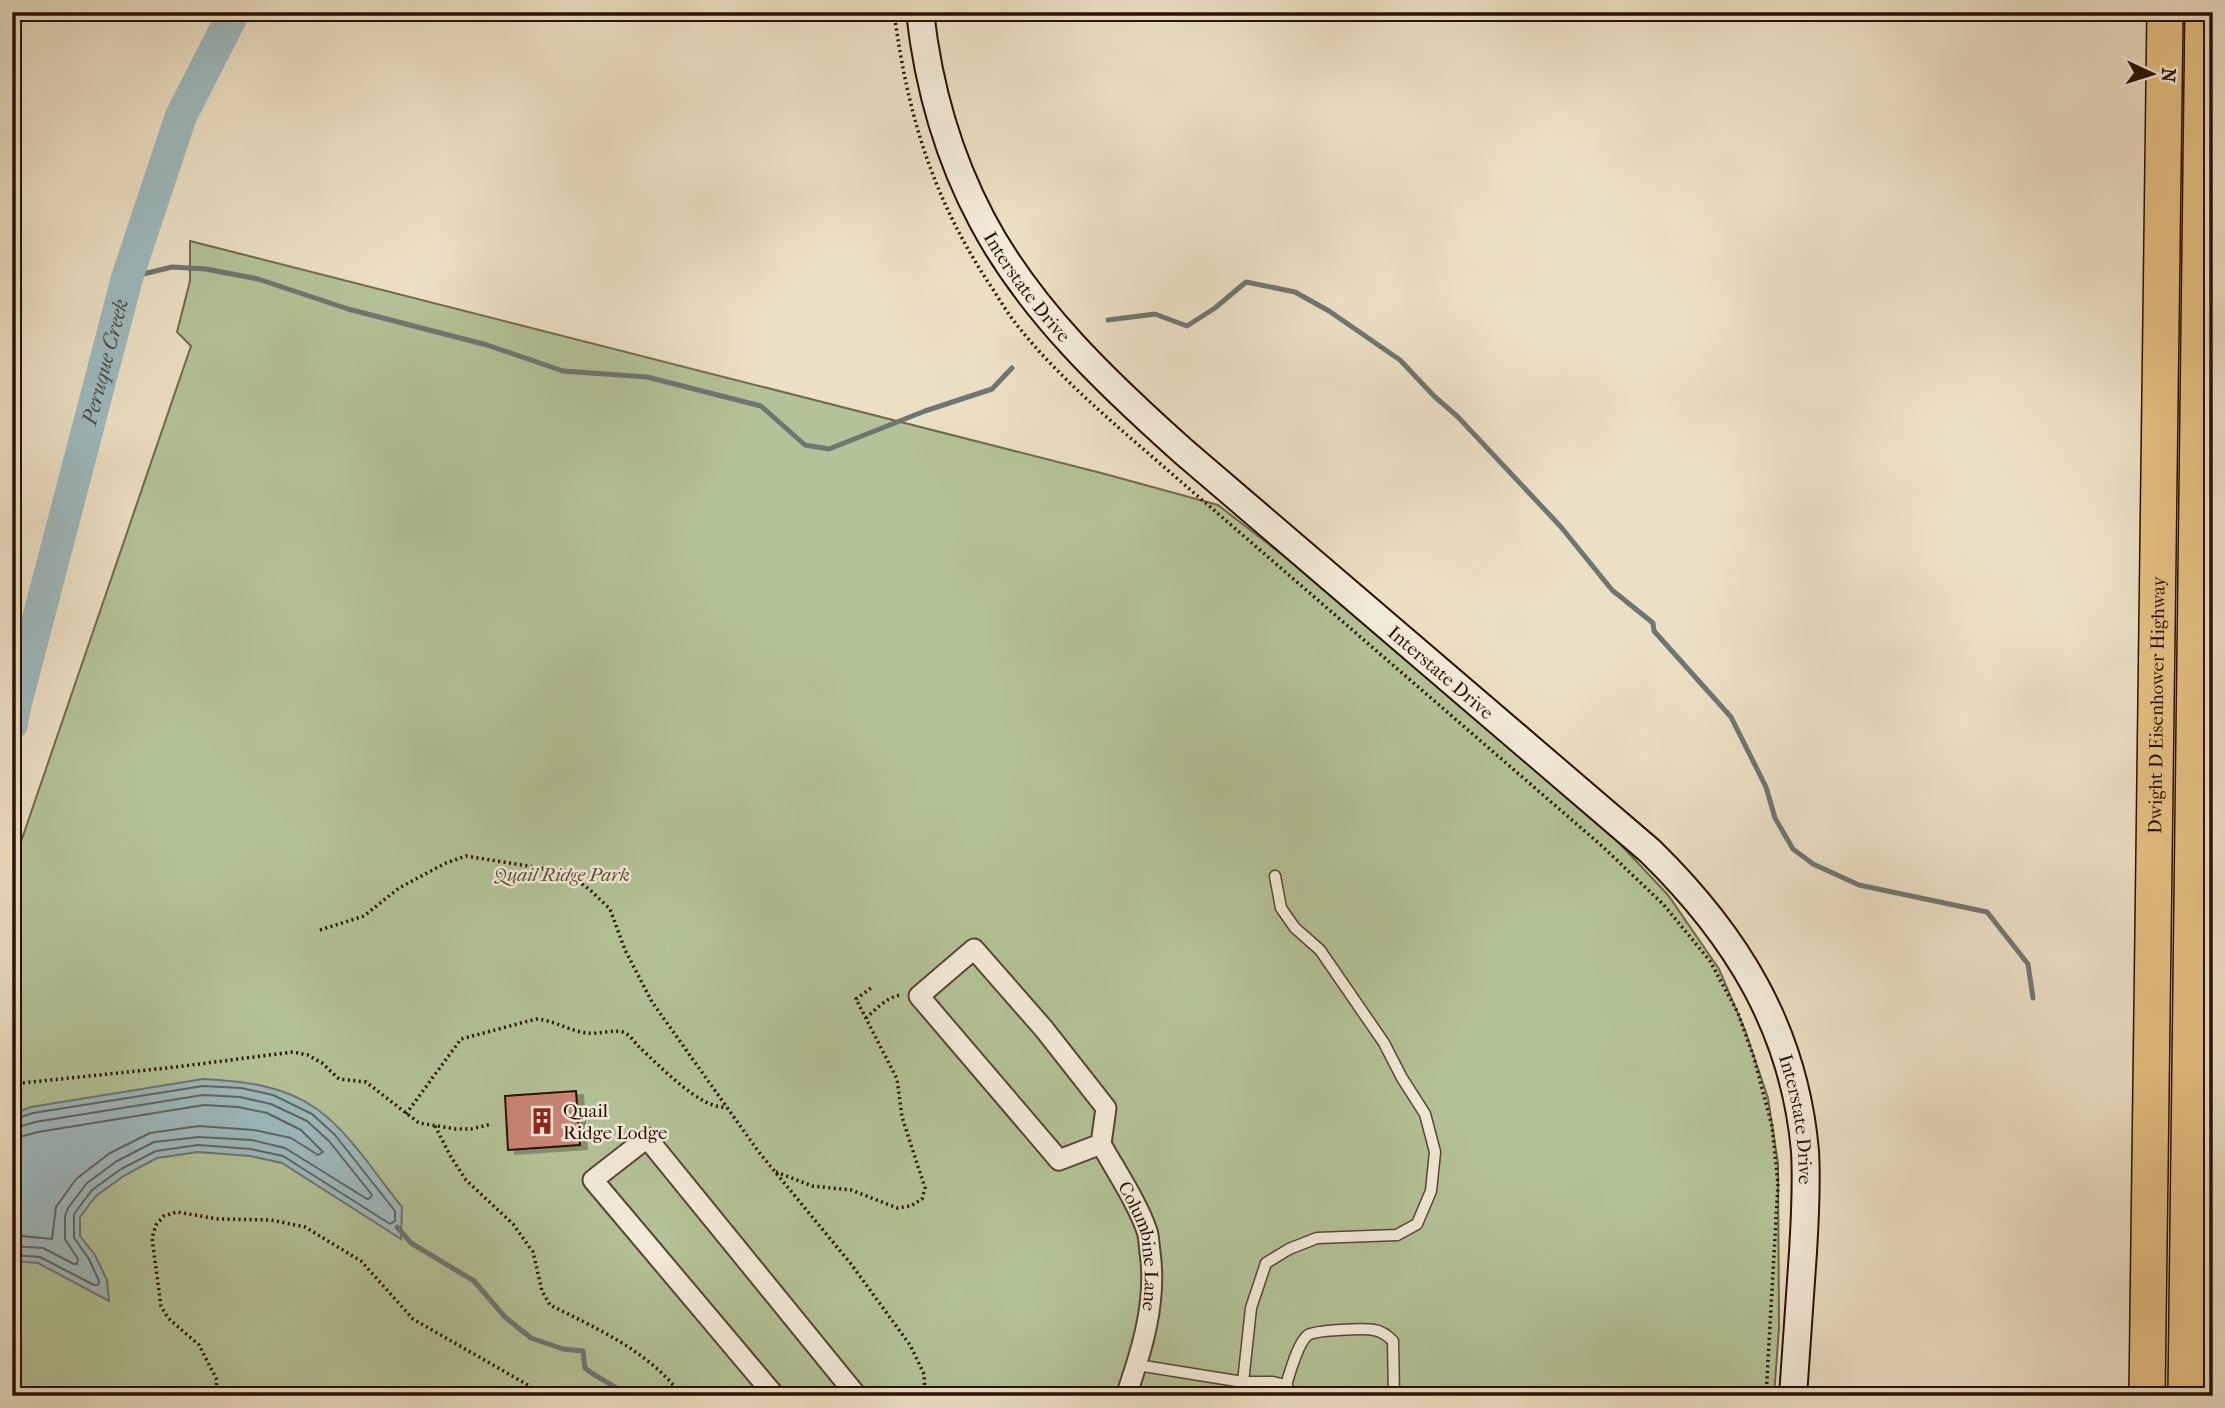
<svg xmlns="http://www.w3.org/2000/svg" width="2225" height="1408" font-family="'IM FELL French Canon',serif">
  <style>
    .green { fill: #b3c397; stroke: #6e6a4c; stroke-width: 2 }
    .water { fill: #9dbabe; stroke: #6e7673; stroke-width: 2 }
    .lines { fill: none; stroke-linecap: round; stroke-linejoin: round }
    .shore { stroke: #626560; stroke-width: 2 }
    .stream { stroke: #6e7673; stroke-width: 5 }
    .river { stroke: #9dbabe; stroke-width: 32 }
    .building { fill: #cb8575; stroke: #281002; stroke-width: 2; filter: url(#shadow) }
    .lane-casing { stroke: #594432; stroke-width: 13 }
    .street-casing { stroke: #594432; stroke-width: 23 }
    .secondary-casing { stroke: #281002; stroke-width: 30 }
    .highway-casing { stroke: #281002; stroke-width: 38 }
    .path { stroke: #281002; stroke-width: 3.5; stroke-dasharray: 2 3.5; stroke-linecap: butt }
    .lane { stroke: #f3ebd9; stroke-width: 10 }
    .street { stroke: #f3ebd9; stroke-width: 19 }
    .secondary { stroke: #f3ebd9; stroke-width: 26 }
    .highway { stroke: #e6c082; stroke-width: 35 }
    .labels { text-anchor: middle; stroke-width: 5; stroke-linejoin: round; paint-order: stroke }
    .street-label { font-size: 19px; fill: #281002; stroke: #f3ebd9 }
    .park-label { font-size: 19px; font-style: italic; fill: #594f36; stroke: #f3ebd9 }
    .poi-label { font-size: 19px; fill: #281002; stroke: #f3ebd9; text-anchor: start }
    .water-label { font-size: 21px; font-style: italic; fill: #514c44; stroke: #f3ebd9 }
  </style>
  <defs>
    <filter id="shadow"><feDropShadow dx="7" dy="4" stdDeviation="0" flood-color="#0004"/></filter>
  </defs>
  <rect width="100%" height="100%" fill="#ece0c4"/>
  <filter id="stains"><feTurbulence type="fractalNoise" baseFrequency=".00286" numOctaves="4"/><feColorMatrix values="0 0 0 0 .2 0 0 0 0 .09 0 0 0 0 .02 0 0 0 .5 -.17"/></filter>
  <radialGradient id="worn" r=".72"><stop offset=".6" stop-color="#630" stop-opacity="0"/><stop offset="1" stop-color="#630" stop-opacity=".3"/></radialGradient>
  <path class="green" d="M190,241L1105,474L1218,505L1360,615L1590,812L1668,895L1719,969L1745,1030L1768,1098L1778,1163L1779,1328L1774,1396H12V868L191,346L177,332L190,281Z"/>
  <path class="water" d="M203,1079C242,1081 283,1085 317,1109C350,1133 377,1176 402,1207L401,1239L282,1163L250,1156L198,1152L157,1158L125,1175L96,1196L80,1217V1236L95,1255L107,1280L109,1301L38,1263L12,1261V1114L31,1107Z"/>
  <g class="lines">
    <g class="shore">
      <path d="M12,1120L33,1113L203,1086L241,1088L273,1095L312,1114L335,1135L395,1211V1221L390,1224L283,1156L251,1149L198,1145L156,1151L121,1169L92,1190L74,1214V1238L89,1259L99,1281L98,1285H94L40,1257L12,1255"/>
      <path d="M12,1129L35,1122L203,1095L240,1097L271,1104L307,1121L329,1141L372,1195L370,1198L367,1199L285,1148L252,1140L199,1137L154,1142L117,1161L87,1183L68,1208L65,1216V1239L78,1259L77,1264H74L43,1248L12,1246"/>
      <path d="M12,1139L38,1132L204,1105L238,1107L267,1113L301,1130L323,1152L318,1155L291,1138L254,1130L199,1126L150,1133L110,1153L76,1179L56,1207L52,1239L12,1235"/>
    </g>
    <g class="stream">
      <path d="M127,278L172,267L206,269L258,279L348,309L487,345L563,371L647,377L761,406L805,445L829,449L925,411L992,389L1012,368"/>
      <path d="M1108,320L1155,314L1187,326L1215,308L1246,282L1295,292L1329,311L1400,360L1434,396L1458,417L1561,527L1612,590L1653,623L1654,631L1731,717L1766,787L1775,818L1793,849L1813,864L1859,885L1987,912L2028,964L2033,998"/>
      <path d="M397,1227L411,1243L474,1281L505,1317L531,1338L563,1349L583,1351L585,1368C598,1379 614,1384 627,1396"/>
    </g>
    <path class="river" id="s1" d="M12,724L15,707L127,278L181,116L234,12"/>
  </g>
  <path class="building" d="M576,1091L580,1145L508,1150L505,1096Z"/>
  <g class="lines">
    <defs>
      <g id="lane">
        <path d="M1137,1365L1243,1382H1273L1286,1385L1293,1396"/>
        <path d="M1243,1382L1251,1308L1266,1263L1289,1249L1317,1238L1397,1235L1417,1224L1431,1191L1435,1152L1425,1114L1402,1078L1384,1043L1320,950L1295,928L1281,908L1275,876"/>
        <path d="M1286,1385C1290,1373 1298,1342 1308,1335C1316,1330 1365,1328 1374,1330C1381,1331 1388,1336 1393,1341L1394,1396"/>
      </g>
      <g id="street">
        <path d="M974,949L1044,1029L1106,1108L1101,1144L1059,1160L919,996Z"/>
        <path id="s2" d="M1101,1144C1116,1171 1137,1202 1147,1231C1149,1237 1149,1245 1150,1252C1157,1302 1142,1350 1126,1396"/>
        <path d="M775,1396L593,1180L647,1138L857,1396"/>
      </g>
      <g id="secondary">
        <path id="s3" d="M920,12C928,84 948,156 982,220C1030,311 1109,385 1184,452L1650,851C1736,935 1794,1028 1805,1151C1807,1185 1805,1219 1803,1252C1800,1300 1796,1348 1793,1396"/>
      </g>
      <g id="highway">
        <path id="s4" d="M2147,1396L2165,12"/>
        <path d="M2186,1396L2203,12"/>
      </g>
    </defs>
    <use href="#lane" class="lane-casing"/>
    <use href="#street" class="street-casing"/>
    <use href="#secondary" class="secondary-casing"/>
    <use href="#highway" class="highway-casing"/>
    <g class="path">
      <path d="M894,12C908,118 934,202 994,291C1002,304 1011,318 1021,330C1050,366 1084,397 1119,428L1602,846L1663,904L1710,961L1738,1013L1754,1058L1772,1126L1778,1184L1766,1396"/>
      <path d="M320,930L364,916L399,888L446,863L466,856L553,870L573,877L590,890L610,909L625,950L652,1002L758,1151L851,1264L910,1345L924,1374L925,1392L923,1396"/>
      <path d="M866,1018C876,1009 887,997 901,995"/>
      <path d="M12,1084L176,1067L293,1052L308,1055L322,1063L339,1079L366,1082L419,1123L456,1129H471L492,1124"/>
      <path d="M406,1114L461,1039L536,1019C554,1020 569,1031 587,1033C598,1035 615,1028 625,1033C631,1036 635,1043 640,1048C658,1064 702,1111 727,1107"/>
      <path d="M435,1126L451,1157L466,1180L513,1224L533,1252L542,1291L550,1305C598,1329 650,1352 682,1396"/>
      <path d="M776,1172L812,1186L851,1190L897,1208L911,1206L922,1199L925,1188L902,1117L897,1079L856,999L871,988"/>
      <path d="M215,1396L217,1380L199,1345L168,1318L161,1306L152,1238L156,1225L164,1216L177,1212L218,1219L271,1220L305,1227L361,1261L413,1319L547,1396"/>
    </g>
    <use href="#lane" class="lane"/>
    <use href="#street" class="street"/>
    <use href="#secondary" class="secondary"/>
    <use href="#highway" class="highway"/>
  </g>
  <defs>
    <symbol id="building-bare" viewBox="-9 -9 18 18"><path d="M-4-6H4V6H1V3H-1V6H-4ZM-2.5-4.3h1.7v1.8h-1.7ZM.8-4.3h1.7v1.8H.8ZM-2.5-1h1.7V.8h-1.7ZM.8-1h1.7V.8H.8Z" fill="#8f2418" stroke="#f3ebd9" stroke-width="2.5" paint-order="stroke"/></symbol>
  </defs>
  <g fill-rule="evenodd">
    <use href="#building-bare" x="523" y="1102" width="38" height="38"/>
  </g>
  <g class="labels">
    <g class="street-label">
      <text dy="7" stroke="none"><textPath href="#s3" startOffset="299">Interstate Drive</textPath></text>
      <text dy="7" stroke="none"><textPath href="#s3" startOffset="866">Interstate Drive</textPath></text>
      <text dy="7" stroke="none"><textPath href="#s4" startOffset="691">Dwight D Eisenhower Highway</textPath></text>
      <text dy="7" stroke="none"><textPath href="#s3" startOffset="1454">Interstate Drive</textPath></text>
      <text dy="7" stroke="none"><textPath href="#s2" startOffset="112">Columbine Lane</textPath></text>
    </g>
    <g class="park-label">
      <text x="562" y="881">Quail Ridge Park</text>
    </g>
    <g class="poi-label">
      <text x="563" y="1117">Quail<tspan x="563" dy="22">Ridge Lodge</tspan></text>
    </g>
    <g class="water-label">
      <text dy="7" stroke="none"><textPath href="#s1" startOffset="374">Peruque Creek</textPath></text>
    </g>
  </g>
  <rect width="2225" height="1408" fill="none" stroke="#ece0c4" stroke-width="42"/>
  <rect x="14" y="14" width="2197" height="1380" fill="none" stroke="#281002" stroke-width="3.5"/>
  <rect x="21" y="21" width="2183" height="1366" fill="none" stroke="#281002" stroke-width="2"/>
  <g transform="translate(2152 74) rotate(94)" stroke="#f3ebd9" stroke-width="5" paint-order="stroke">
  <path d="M0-5L12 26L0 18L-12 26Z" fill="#281002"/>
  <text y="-10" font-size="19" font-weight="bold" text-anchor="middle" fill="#281002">N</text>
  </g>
  <rect width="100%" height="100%" filter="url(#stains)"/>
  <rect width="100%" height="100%" fill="url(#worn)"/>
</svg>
